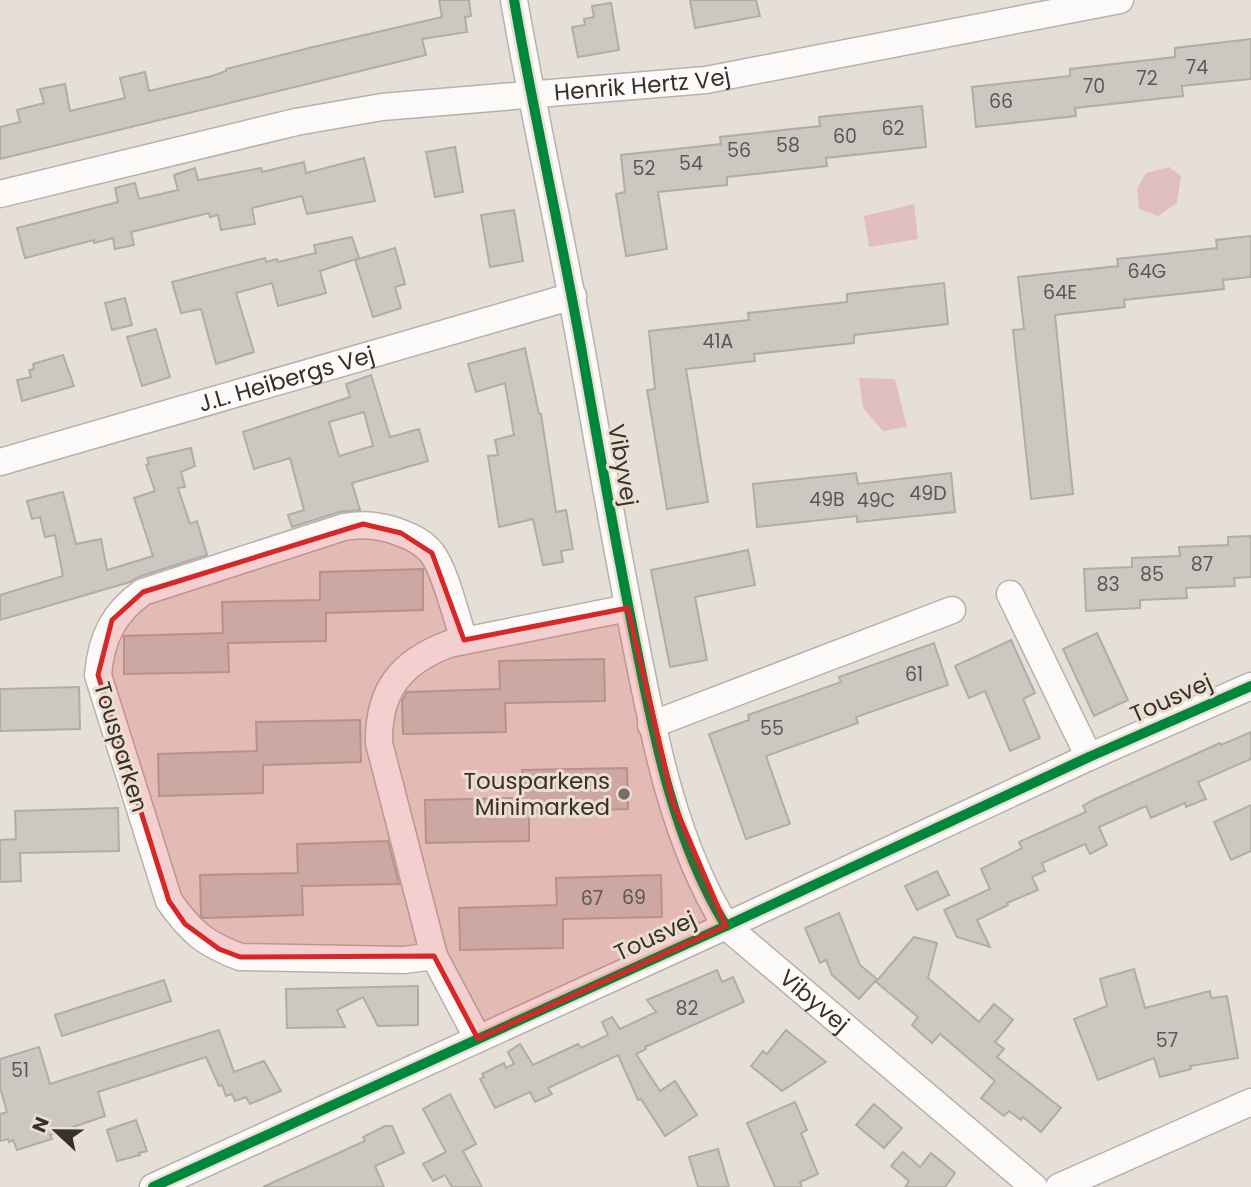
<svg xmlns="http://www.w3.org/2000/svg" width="1251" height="1187" font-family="Poppins,sans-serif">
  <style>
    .green { fill: #e1bec0 }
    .building { fill: #cbc7c1; stroke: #b0aca6; stroke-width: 2; fill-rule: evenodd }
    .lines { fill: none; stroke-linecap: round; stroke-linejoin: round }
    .minor-casing { stroke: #b7b1ab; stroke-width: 29 }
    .minor { stroke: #fbfaf9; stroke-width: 26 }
    .cycleway-casing { stroke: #ecdfd1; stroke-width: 15 }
    .cycleway { stroke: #00873e; stroke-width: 10 }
    .marked { fill: #d62828; fill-opacity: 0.2; stroke: #d62828; stroke-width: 5; stroke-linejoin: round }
    .poi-dot { fill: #746e68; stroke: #ecdfd1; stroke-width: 2.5 }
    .labels { text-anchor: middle; stroke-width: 6; stroke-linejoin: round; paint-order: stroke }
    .number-label { font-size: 19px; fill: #5c5752 }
    .street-label { font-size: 23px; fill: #36312c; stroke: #ecdfd1 }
    .poi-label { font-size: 23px; fill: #36312c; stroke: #ecdfd1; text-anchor: end }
  </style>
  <rect width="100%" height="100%" fill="#e6dfd7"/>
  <g class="green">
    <path d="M1169,167L1181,176L1177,203L1158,216L1139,209L1137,189L1146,173Z"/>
    <path d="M914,204L918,239L869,247L864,216Z"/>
    <path d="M859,378L895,379L907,427L883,431L863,408Z"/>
  </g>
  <g class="building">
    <path d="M439,0H469L471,16L465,17L467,32L422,39L426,55L0,159V127L20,122L17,110L44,103L40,89L65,84L70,111L125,98L120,78L145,72L149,91L212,76L226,71V69L313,47L442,17Z"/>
    <path d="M690,0H756L760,16L695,28Z"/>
    <path d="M611,3L619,50L578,57L572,27L585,25L584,19L594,17L592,6Z"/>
    <path d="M1251,39V79L1182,86L1183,96L1075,108L1076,116L976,127L972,87L1070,76V69L1175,57V48Z"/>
    <path d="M922,106L926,147L826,158L827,166L727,177V185L658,192L667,249L626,256L616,194L625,192L621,155L721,144L720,137L820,126L819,117Z"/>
    <path d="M455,147L463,192L435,197L426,152Z"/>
    <path d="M364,158L375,201L307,214L302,196L252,208L255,224L221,230L218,215L210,217L209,213L131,232L134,245L115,249L113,238L94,243V240L25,258L17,228L118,202L115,188L135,183L139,199L178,190L174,175L195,168L198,180L261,168L262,172L304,162L306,173Z"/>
    <path d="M514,210L523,261L490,267L481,215Z"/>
    <path d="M1251,236V277L1223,280L1224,289L1124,300L1125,307L1055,315L1073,494L1031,499L1013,330L1024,329L1018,277L1118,266L1117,259L1217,248L1216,240Z"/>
    <path d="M352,237L359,258L320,271L326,293L278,306L272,283L236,293L254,352L216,364L201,309L181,313L172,282L265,258L266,262L277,259L278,262L316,253L314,245Z"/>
    <path d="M395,248L405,284L395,287L401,308L373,317L355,260Z"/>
    <path d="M944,283L948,324L854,335V343L754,354L755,361L686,369L708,502L667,509L647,390L655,389L649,331L749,320L748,313L847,302V294Z"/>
    <path d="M125,298L132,325L112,330L105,303Z"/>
    <path d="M156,329L170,377L142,386L127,337Z"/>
    <path d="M525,348L539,414H541L556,512L566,510L573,549L561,551L563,562L543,565L533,519L499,527L488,456L498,455L495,440L514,435L505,383L476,392L468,364Z"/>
    <path d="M63,355L74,386L22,401L17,380L31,377L29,370L34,369L33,364Z"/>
    <path d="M371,375L390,437L419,429L428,461L352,483L360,510L339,512L292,527L288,515L304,510L290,458L254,469L243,432L350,397L346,384ZM364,412L373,446L339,456L329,422Z"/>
    <path d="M191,448L195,466L181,472L185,487L178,488L190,524L197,521L207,555L138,577L130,582L0,620V595L63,576L55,535L45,537L40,517L32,519L27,501L63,492L76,544L101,539L107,570L153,556L134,498L155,491L146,465L149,464L147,458Z"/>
    <path d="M856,473L858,484L951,473L955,512L857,522V516L757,527L753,484Z"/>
    <path d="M1251,536V577L1234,578L1235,586L1186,588L1187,598L1140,600V608L1086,611L1084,569L1132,567V558L1180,556L1179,547L1228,545V537Z"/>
    <path d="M748,550L755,585L695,597L707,660L670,667L651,570Z"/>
    <path d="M423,569V610L326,613V641L228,643L229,672L124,674V636L223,633L222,602L320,600V572Z"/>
    <path d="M1097,633L1128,700L1094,716L1063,649Z"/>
    <path d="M1011,640L1035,693L1023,699L1040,738L1010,751L985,691L969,698L955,666Z"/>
    <path d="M934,643L948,685L856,717L858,723L766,756L790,824L746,839L709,734L749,720L748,715L841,682L839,677Z"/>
    <path d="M604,659L605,701L505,703L506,732L403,734L402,701L407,692L500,689L499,661Z"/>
    <path d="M79,687L80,729L0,731V689Z"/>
    <path d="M360,720L361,762L263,765V793L159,796L158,754L257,751L256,722Z"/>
    <path d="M1251,732V759L1198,782L1206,799L1186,807L1185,803L1151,818L1146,806L1099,827L1107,845L1090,854L1085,844L1042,863L1045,871L1032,877L1038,890L1007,903L1008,905L977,920L990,947L957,937L944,910L990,889L981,869L1022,848L1019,842L1086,812L1083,806L1093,800L1209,748L1220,743L1221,745Z"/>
    <path d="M627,768L628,809L529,812V841L426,843L425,800L523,798L522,770Z"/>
    <path d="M1251,805V851L1231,860L1214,822Z"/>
    <path d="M118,808L119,851L20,853L21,881L0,882V840L16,839L15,811Z"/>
    <path d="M388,841L399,884L302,886L303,915L203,918L201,916L200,875L298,873L297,844Z"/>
    <path d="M937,871L949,895L917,910L905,886Z"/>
    <path d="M661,875L662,917L563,919V948L460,950L459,908L557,905L556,878Z"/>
    <path d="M839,913L860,965L877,979L859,999L832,975L826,960L820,963L805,928Z"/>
    <path d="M914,937L937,943L928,978L979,1022L994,1004L1013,1020L995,1042L1004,1049L997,1057L1061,1108L1041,1132L1023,1117L1021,1120L1009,1111L1004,1116L981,1098L995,1081L940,1034L932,1043L912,1025L918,1017L876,982Z"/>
    <path d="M1134,969L1145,1008L1210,991L1211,998L1227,996L1238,1058L1190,1066L1191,1069L1160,1077L1154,1058L1098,1080L1074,1019L1107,1006L1100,979Z"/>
    <path d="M717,970L722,982L733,977L744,1002L645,1047L646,1049L636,1054L660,1091L675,1081L697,1115L665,1136L641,1099L638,1100L618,1055L548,1088L552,1094L535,1102L530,1092L495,1108L480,1079L484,1077L482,1074L504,1063L506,1068L514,1064L508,1052L520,1044L533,1065L578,1044L581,1048L608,1035L602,1022L612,1017L620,1029L656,1012L647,1000Z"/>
    <path d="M164,980L171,1001L62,1036L55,1015Z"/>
    <path d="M418,986V1025L378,1026L363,997L337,1010L345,1027L287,1028L286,989Z"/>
    <path d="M219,1030L234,1072L264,1061L281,1091L250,1104L246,1097L235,1101L232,1094L226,1096L222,1085L219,1086L206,1057L98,1092L105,1116L50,1135L52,1139L17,1150L13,1140L9,1142L8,1139L0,1141V1114L7,1112L0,1087V1059L39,1047L50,1084Z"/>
    <path d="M786,1030L826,1062L782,1091L751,1066L763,1051L767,1054Z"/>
    <path d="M450,1094L476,1144L463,1151L482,1187H452L445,1175L433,1181L423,1164L446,1152L423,1109Z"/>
    <path d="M795,1102L807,1130L801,1133L818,1174L800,1182L802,1187H775L747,1123Z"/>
    <path d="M874,1104L902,1128L884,1148L856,1125Z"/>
    <path d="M136,1120L147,1151L139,1153L140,1155L117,1161L107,1130Z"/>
    <path d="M385,1126H392L404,1153L375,1166L384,1187H263L365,1141L363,1137Z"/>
    <path d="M718,1149L729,1187H698L689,1157Z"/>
    <path d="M903,1152L920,1167L931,1153L955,1173L945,1187H905L909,1181L891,1166Z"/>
  </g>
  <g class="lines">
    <defs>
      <g id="minor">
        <path id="s1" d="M514,0C535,122 563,242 584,364C600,455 616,545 634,635C653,732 673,841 726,926L1034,1187"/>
        <path id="s2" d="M0,194L296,122L382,107L706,80L1120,0"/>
        <path id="s3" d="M0,462L573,296"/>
        <path d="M1010,594L1089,757"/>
        <path d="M651,725L952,610"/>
        <path d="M434,956L404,960L240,957C205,944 191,932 169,901L98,675C101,639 113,613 143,592L344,527C362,524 375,525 393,530C407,535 421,540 431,552C445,569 456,617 464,640"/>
        <path d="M478,1039L434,956L379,743C378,690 401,662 449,644L628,608"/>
        <path d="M153,1187L726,926L1089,757L1251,686"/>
        <path d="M1059,1187L1251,1102"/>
      </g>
    </defs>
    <use href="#minor" class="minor-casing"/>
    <use href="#minor" class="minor"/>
    <defs>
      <g id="cycleway">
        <path d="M514,0C535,122 563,242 584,364C600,455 616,545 634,635C653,732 673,841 726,926"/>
        <path d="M153,1187L726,926L1089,757L1251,686"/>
      </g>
    </defs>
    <use href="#cycleway" class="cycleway-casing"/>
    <use href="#cycleway" class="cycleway"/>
  </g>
  <path class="marked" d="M363,524L401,533L432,553L464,640L628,608L673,802L726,926L478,1039L434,956L240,957L219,949L185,924L169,901L98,675L112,620L143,592Z"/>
  <circle class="poi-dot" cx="624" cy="794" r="7"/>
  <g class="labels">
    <g class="number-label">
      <text x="1197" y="74">74</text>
      <text x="1147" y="85">72</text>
      <text x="1094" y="93">70</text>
      <text x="1001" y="108">66</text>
      <text x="893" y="135">62</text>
      <text x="845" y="143">60</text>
      <text x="788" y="152">58</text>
      <text x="739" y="157">56</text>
      <text x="691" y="170">54</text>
      <text x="644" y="175">52</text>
      <text x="1147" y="278">64G</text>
      <text x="1060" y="299">64E</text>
      <text x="718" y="348">41A</text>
      <text x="928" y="500">49D</text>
      <text x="827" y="506">49B</text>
      <text x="876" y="507">49C</text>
      <text x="1202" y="571">87</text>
      <text x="1152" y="581">85</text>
      <text x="1108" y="591">83</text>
      <text x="914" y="681">61</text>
      <text x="772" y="735">55</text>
      <text x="634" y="904">69</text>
      <text x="592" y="905">67</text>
      <text x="687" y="1015">82</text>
      <text x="1167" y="1047">57</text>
      <text x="20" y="1077">51</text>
    </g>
    <g class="street-label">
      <text dy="8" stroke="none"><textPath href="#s2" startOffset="653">Henrik Hertz Vej</textPath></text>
      <text dy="8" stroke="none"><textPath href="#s3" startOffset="298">J.L. Heibergs Vej</textPath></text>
      <text transform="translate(623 465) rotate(80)" y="8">Vibyvej</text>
      <text transform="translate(1171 698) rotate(-24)" y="8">Tousvej</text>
      <text transform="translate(121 747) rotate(73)" y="8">Tousparken</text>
      <text transform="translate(655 936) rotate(-25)" y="8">Tousvej</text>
      <text dy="8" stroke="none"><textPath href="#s1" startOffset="1069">Vibyvej</textPath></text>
    </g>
    <g class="poi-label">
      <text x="610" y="789">Tousparkens<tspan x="610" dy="26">Minimarked</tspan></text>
    </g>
  </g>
  <g transform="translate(56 1131) rotate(292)" stroke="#ecdfd1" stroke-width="5" paint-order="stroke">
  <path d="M0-5L12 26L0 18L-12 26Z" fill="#36312c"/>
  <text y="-10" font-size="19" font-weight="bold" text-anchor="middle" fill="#36312c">N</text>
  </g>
</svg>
